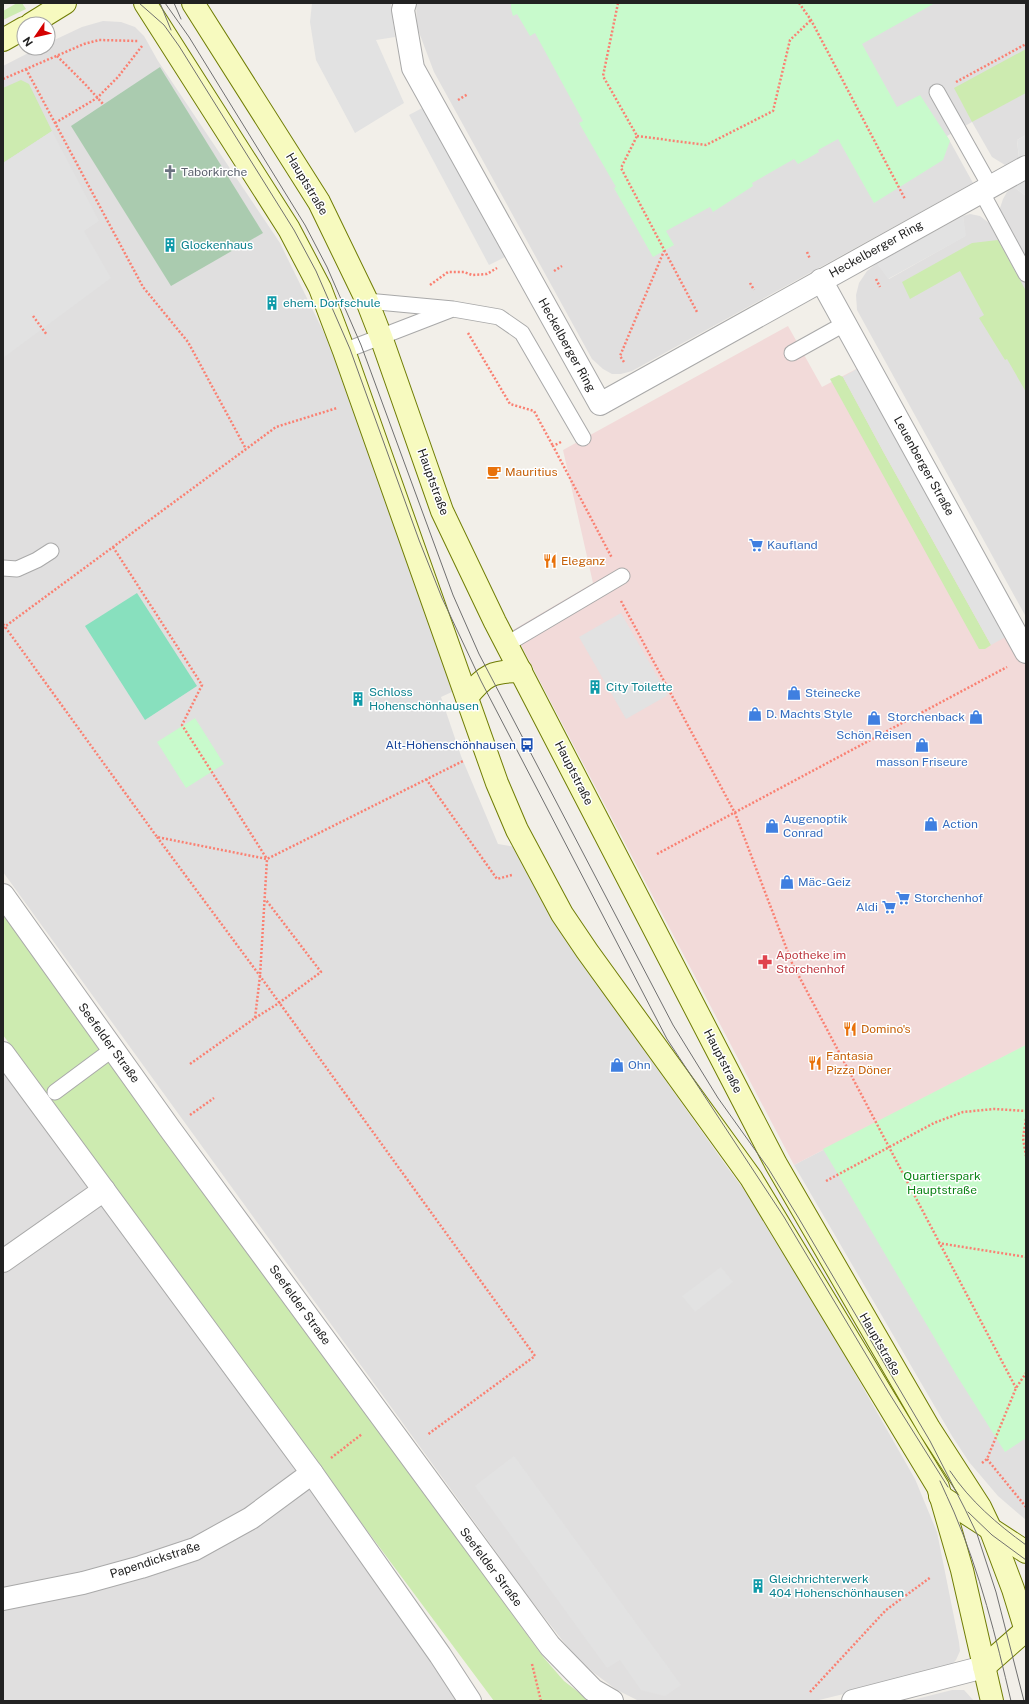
<svg xmlns="http://www.w3.org/2000/svg" width="1029" height="1704" font-family="'Public Sans',sans-serif">
  <style>
    .residential { fill: #e0dfdf }
    .commercial { fill: #f2dad9 }
    .grass { fill: #cdebb0 }
    .cemetery { fill: #aacbaf }
    .park { fill: #c8facc }
    .pitch { fill: #88e0be }
    .parking { fill: #e2e2e2 }
    .lines { fill: none; stroke-linecap: round; stroke-linejoin: round }
    .lane-casing { stroke: #a9a9a9; stroke-width: 17 }
    .street-casing { stroke: #a9a9a9; stroke-width: 24 }
    .secondary-casing { stroke: #707d05; stroke-width: 24 }
    .path { stroke: #fa8072; stroke-width: 2.5; stroke-dasharray: 2 2; stroke-linecap: butt }
    .lane { stroke: #fff; stroke-width: 15 }
    .street { stroke: #fff; stroke-width: 22 }
    .secondary { stroke: #f7fabf; stroke-width: 22 }
    .tram { stroke: #707070; stroke-width: 1 }
    .labels { text-anchor: middle; stroke-width: 3; stroke-linejoin: round; paint-order: stroke }
    .worship-label { font-size: 12px; fill: #5b616d; stroke: #fff; text-anchor: start }
    .street-label { font-size: 12px; fill: #222; stroke: #fff }
    .culture-label { font-size: 12px; fill: #0d838f; stroke: #fff; text-anchor: start }
    .food-label { font-size: 12px; fill: #c56008; stroke: #fff; text-anchor: start }
    .shop-label { font-size: 12px; fill: #366cbe; stroke: #fff; text-anchor: start }
    .transit-label { font-size: 12px; fill: #164399; stroke: #fff; text-anchor: end }
    .health-label { font-size: 12px; fill: #be3a42; stroke: #fff; text-anchor: start }
    .park-label { font-size: 12px; fill: #0c8416; stroke: #fff }
  </style>
  <rect width="100%" height="100%" fill="#f2efe9"/>
  <g class="residential">
    <path d="M416,3H1026V135L1017,140L1019,158L1005,165L992,157L972,122L947,136L973,183L632,371L621,374H612L603,369L592,359L434,72L417,27Z"/>
    <path d="M103,21L121,22L135,27L144,36L158,61L280,243L327,339L384,490L454,691L441,697L461,756L498,844L515,847L556,926L727,1167L771,1226L915,1479L937,1532L959,1642L960,1651L956,1660L950,1666L942,1670L815,1701H639L617,1690L594,1673L573,1654L534,1604L3,872V66L38,48H48V43L82,27Z"/>
    <path d="M1014,187L1026,196V617L857,310L856,295L859,283L867,271L877,263L889,279L965,236L963,216L970,214L980,216L989,223L998,239L1009,232L1000,217V208L1003,199L1007,192Z"/>
    <path d="M1026,1045V1520L998,1496L969,1462L952,1436L794,1165Z"/>
    <path d="M3,1064L83,1174L90,1191L3,1254Z"/>
    <path d="M100,1205L107,1208L296,1468L293,1475L247,1509L187,1544L97,1569L3,1588V1269Z"/>
    <path d="M310,1487L459,1701H3V1605L106,1584Z"/>
    <path d="M952,1690H964L974,1701H908Z"/>
  </g>
  <path class="commercial" d="M788,326L822,387L862,366L1026,666V1045L794,1165L513,630L593,583L563,450Z"/>
  <g class="grass">
    <path d="M17,3H22L26,9L3,20V11Z"/>
    <path d="M1026,49V93L972,122L954,88Z"/>
    <path d="M21,80L29,84L52,131L3,163V88Z"/>
    <path d="M998,240L1026,291V392L1007,359L1005,360L979,318L984,315L960,271L910,299L902,282L972,243Z"/>
    <path d="M839,375L843,377L884,453L991,645L985,649H979L830,379Z"/>
    <path d="M3,913L544,1658L564,1681L590,1701H494L322,1470L3,1035Z"/>
  </g>
  <path class="cemetery" d="M160,67L263,233L171,286L71,126Z"/>
  <g class="park">
    <path d="M511,3H935L862,44L897,107L920,95L950,141L943,160L874,203L838,139L818,150L819,152L798,164L794,159L752,183L753,186L713,212L710,207L666,231L674,245L653,257L614,188L616,187L579,123L583,121L535,33L530,36L517,14L513,16L511,9Z"/>
    <path d="M195,718L224,764L186,788L157,742Z"/>
    <path d="M1026,1045V1438L1005,1452L957,1376L823,1149Z"/>
  </g>
  <path class="pitch" d="M137,593L197,686L145,720L85,626Z"/>
  <g class="parking">
    <path d="M312,3H391L395,37L376,40L404,103L355,133L316,60L310,22Z"/>
    <path d="M426,106L507,256L489,265L409,115Z"/>
    <path d="M52,131L99,221L84,231L111,278L3,358V163Z"/>
    <path d="M1026,135V154L1019,158L1017,140Z"/>
    <path d="M1026,180V196L1014,187Z"/>
    <path d="M963,216L966,236L888,279L877,263Z"/>
    <path d="M862,366L1009,635L991,645L884,453L843,377Z"/>
    <path d="M621,613L668,695L626,719L579,637Z"/>
    <path d="M721,1267L733,1282L695,1312L682,1296Z"/>
    <path d="M514,1456L681,1685L665,1696L641,1690L620,1660L607,1668L475,1486Z"/>
  </g>
  <g class="lines">
    <defs>
      <g id="lane">
        <path d="M937,92L990,186"/>
        <path d="M981,191L1026,274"/>
        <path d="M367,301L453,309L499,317L522,333L583,438"/>
        <path d="M344,351L450,310"/>
        <path d="M792,353L846,323"/>
        <path d="M3,568L17,569L37,560L51,551"/>
        <path d="M507,644L622,576"/>
        <path d="M55,1092L113,1049"/>
      </g>
      <g id="street">
        <path d="M405,3L403,10L413,68L600,404L1026,167"/>
        <path d="M821,280L1026,652"/>
        <path d="M3,895L170,1129L550,1646L593,1690L612,1701"/>
        <path d="M3,1053L312,1473L440,1655L470,1701"/>
        <path d="M3,1261L104,1190"/>
        <path d="M3,1599L83,1583L141,1567L195,1549L251,1518L312,1473"/>
        <path d="M853,1701L984,1667"/>
      </g>
      <g id="secondary">
        <path d="M145,3L289,229L320,288L344,351L497,783L517,830L562,914L587,951L751,1178L938,1487L962,1570L992,1701"/>
        <path d="M193,3L319,202L367,301L381,337L442,511L495,622L776,1164L929,1428L980,1507L990,1528L1013,1589L1026,1631"/>
        <path d="M31,24L65,3"/>
        <path d="M3,40L24,28"/>
        <path d="M467,697C485,675 492,671 521,671"/>
        <path d="M940,1496L1026,1552"/>
        <path d="M984,1667L1026,1630"/>
      </g>
    </defs>
    <use href="#lane" class="lane-casing"/>
    <use href="#street" class="street-casing"/>
    <use href="#secondary" class="secondary-casing"/>
    <g class="path">
      <path d="M618,3L603,76L637,136L621,168L697,312"/>
      <path d="M799,3L811,20L905,199"/>
      <path d="M57,56L85,84L103,104"/>
      <path d="M26,69L143,287L188,342L246,449"/>
      <path d="M3,79L84,44L99,40L138,41"/>
      <path d="M956,82L1026,44"/>
      <path d="M458,100L468,94"/>
      <path d="M55,123L97,98L118,77L142,46"/>
      <path d="M637,136L706,145L773,111L790,40L811,20"/>
      <path d="M807,252L810,259"/>
      <path d="M554,271L562,266"/>
      <path d="M876,279L880,287"/>
      <path d="M750,283L754,290"/>
      <path d="M430,285L448,272H464L472,275L487,274L497,268"/>
      <path d="M33,316L47,335"/>
      <path d="M468,333L510,404L534,411L553,446"/>
      <path d="M624,362L620,356L664,251"/>
      <path d="M561,442L553,446L612,558"/>
      <path d="M113,547L202,685L182,725L267,859"/>
      <path d="M621,601L735,813L792,963L1016,1388"/>
      <path d="M3,624L157,837L267,859"/>
      <path d="M3,628L276,427L337,408"/>
      <path d="M426,779L497,879L512,875"/>
      <path d="M157,837L260,976L535,1356L427,1435"/>
      <path d="M657,854L1007,667"/>
      <path d="M255,1018L279,1003L321,972L266,900"/>
      <path d="M190,1064L255,1018L260,976L267,859L463,761"/>
      <path d="M190,1115L214,1098"/>
      <path d="M1026,1119L1023,1138L1026,1156"/>
      <path d="M826,1181L934,1123L963,1112L994,1109L1026,1111"/>
      <path d="M938,1243L1026,1257"/>
      <path d="M331,1458L362,1434"/>
      <path d="M987,1459L1026,1507"/>
      <path d="M982,1463L987,1459L1016,1388L1026,1373"/>
      <path d="M532,1664L541,1701"/>
      <path d="M810,1692L886,1610L931,1577"/>
    </g>
    <use href="#lane" class="lane"/>
    <use href="#street" class="street"/>
    <use href="#secondary" class="secondary"/>
    <g class="tram">
      <path d="M139,3L164,25L179,46L294,230L316,271L350,349L419,540L442,598L481,681L667,1039L784,1217L889,1393L948,1487"/>
      <path d="M160,3L171,30"/>
      <path d="M165,3L189,37L305,225L327,267L361,345L453,595L479,654L673,1025L718,1098L768,1168L798,1217L930,1441L965,1509L977,1534L996,1592L1024,1701"/>
      <path d="M174,3L181,19"/>
      <path d="M950,1471C970,1501 997,1524 1026,1545"/>
      <path d="M940,1481C945,1491 949,1502 954,1512C980,1573 996,1637 1011,1701"/>
      <path d="M968,1512L992,1535L1026,1560"/>
    </g>
  </g>
  <defs>
    <symbol id="church-bare" viewBox="-9 -9 18 18"><path d="M-1.2-6h2.4v3.5h3.3v2.4h-3.3V6h-2.4V-.1h-3.3v-2.4h3.3Z" fill="#6b7280" stroke="#fff" stroke-width="2.5" paint-order="stroke"/></symbol>
    <symbol id="building-bare" viewBox="-9 -9 18 18"><path d="M-4-6H4V6H1V3H-1V6H-4ZM-2.5-4.3h1.7v1.8h-1.7ZM.8-4.3h1.7v1.8H.8ZM-2.5-1h1.7V.8h-1.7ZM.8-1h1.7V.8H.8Z" fill="#0f9aa8" stroke="#fff" stroke-width="2.5" paint-order="stroke"/></symbol>
    <symbol id="cafe-bare" viewBox="-9 -9 18 18"><path d="M-5.5-4.5H6V0H3Q3 3.5 0 3.5H-2.5Q-5.5 3.5-5.5 0ZM3-3.2v2h1.7v-2ZM-6 4.5H4V6H-6Z" fill="#e8710a" stroke="#fff" stroke-width="2.5" paint-order="stroke"/></symbol>
    <symbol id="supermarket-bare" viewBox="-9 -9 18 18"><path d="M-6-5.5h2.5l.6 2H6L4.5 2H-2.5L-4.4-4H-6ZM-1.5 3.2a1.3 1.3 0 1 0 .1 0ZM3 3.2a1.3 1.3 0 1 0 .1 0Z" fill="#3f7fe0" stroke="#fff" stroke-width="2.5" paint-order="stroke"/></symbol>
    <symbol id="restaurant-bare" viewBox="-9 -9 18 18"><path d="M-5-6h1v4h1v-4h1v4h1v-4h1v5L-1.5 .5V6h-2V.5L-5-1ZM5-6V6H3V1.5H1.5Q1.5-4 5-6Z" fill="#e8710a" stroke="#fff" stroke-width="2.5" paint-order="stroke"/></symbol>
    <symbol id="shop-bare" viewBox="-9 -9 18 18"><path d="M-5-2.5h2.3a2.7 3.5 0 0 1 5.4 0H5L5.5 6h-11ZM-1.5-2.5h3a1.5 2.3 0 0 0-3 0Z" fill="#3f7fe0" stroke="#fff" stroke-width="2.5" paint-order="stroke"/></symbol>
    <symbol id="bus-bare" viewBox="-9 -9 18 18"><path d="M-5-6H5V4H4V6H2V4H-2V6H-4V4H-5ZM-3.5-4V0h7V-4ZM-3.5 1.2v1.5H-2V1.2ZM2 1.2v1.5H3.5V1.2Z" fill="#1a4fb4" stroke="#fff" stroke-width="2.5" paint-order="stroke"/></symbol>
    <symbol id="pharmacy-bare" viewBox="-9 -9 18 18"><path d="M-2-6h4v4h4v4h-4v4h-4v-4h-4v-4h4Z" fill="#e0444e" stroke="#fff" stroke-width="2.5" paint-order="stroke"/></symbol>
  </defs>
  <g fill-rule="evenodd">
    <use href="#church-bare" x="160" y="162" width="20" height="20"/>
    <use href="#building-bare" x="160" y="235" width="20" height="20"/>
    <use href="#building-bare" x="262" y="293" width="20" height="20"/>
    <use href="#cafe-bare" x="484" y="462" width="20" height="20"/>
    <use href="#supermarket-bare" x="746" y="535" width="20" height="20"/>
    <use href="#restaurant-bare" x="540" y="551" width="20" height="20"/>
    <use href="#building-bare" x="585" y="677" width="20" height="20"/>
    <use href="#shop-bare" x="784" y="683" width="20" height="20"/>
    <use href="#building-bare" x="348" y="689" width="20" height="20"/>
    <use href="#shop-bare" x="745" y="704" width="20" height="20"/>
    <use href="#shop-bare" x="966" y="707" width="20" height="20"/>
    <use href="#shop-bare" x="864" y="708" width="20" height="20"/>
    <use href="#bus-bare" x="517" y="735" width="20" height="20"/>
    <use href="#shop-bare" x="912" y="735" width="20" height="20"/>
    <use href="#shop-bare" x="921" y="814" width="20" height="20"/>
    <use href="#shop-bare" x="762" y="816" width="20" height="20"/>
    <use href="#shop-bare" x="777" y="872" width="20" height="20"/>
    <use href="#supermarket-bare" x="893" y="888" width="20" height="20"/>
    <use href="#supermarket-bare" x="879" y="897" width="20" height="20"/>
    <use href="#pharmacy-bare" x="755" y="952" width="20" height="20"/>
    <use href="#restaurant-bare" x="840" y="1019" width="20" height="20"/>
    <use href="#restaurant-bare" x="805" y="1053" width="20" height="20"/>
    <use href="#shop-bare" x="607" y="1055" width="20" height="20"/>
    <use href="#building-bare" x="748" y="1576" width="20" height="20"/>
  </g>
  <g class="labels">
    <g class="worship-label">
      <text x="181" y="176">Taborkirche</text>
    </g>
    <g class="street-label">
      <text transform="translate(307 184) rotate(59)" y="4">Hauptstraße</text>
      <text transform="translate(876 249) rotate(-29)" y="4">Heckelberger Ring</text>
      <text transform="translate(567 345) rotate(61)" y="4">Heckelberger Ring</text>
      <text transform="translate(924 466) rotate(61)" y="4">Leuenberger Straße</text>
      <text transform="translate(433 482) rotate(70)" y="4">Hauptstraße</text>
      <text transform="translate(574 773) rotate(63)" y="4">Hauptstraße</text>
      <text transform="translate(109 1043) rotate(54)" y="4">Seefelder Straße</text>
      <text transform="translate(723 1061) rotate(63)" y="4">Hauptstraße</text>
      <text transform="translate(300 1305) rotate(54)" y="4">Seefelder Straße</text>
      <text transform="translate(880 1344) rotate(60)" y="4">Hauptstraße</text>
      <text transform="translate(155 1560) rotate(-18)" y="4">Papendickstraße</text>
      <text transform="translate(491 1567) rotate(53)" y="4">Seefelder Straße</text>
    </g>
    <g class="culture-label">
      <text x="181" y="249">Glockenhaus</text>
      <text x="283" y="307">ehem. Dorfschule</text>
      <text x="606" y="691">City Toilette</text>
      <text x="369" y="696">Schloss<tspan x="369" dy="14">Hohenschönhausen</tspan></text>
      <text x="769" y="1583">Gleichrichterwerk<tspan x="769" dy="14">404 Hohenschönhausen</tspan></text>
    </g>
    <g class="food-label">
      <text x="505" y="476">Mauritius</text>
      <text x="561" y="565">Eleganz</text>
      <text x="861" y="1033">Domino's</text>
      <text x="826" y="1060">Fantasia<tspan x="826" dy="14">Pizza Döner</tspan></text>
    </g>
    <g class="shop-label">
      <text x="767" y="549">Kaufland</text>
      <text x="805" y="697">Steinecke</text>
      <text x="766" y="718">D. Machts Style</text>
      <text x="965" y="721" text-anchor="end">Storchenback</text>
      <text x="874" y="739" text-anchor="middle">Schön Reisen</text>
      <text x="922" y="766" text-anchor="middle">masson Friseure</text>
      <text x="783" y="823">Augenoptik<tspan x="783" dy="14">Conrad</tspan></text>
      <text x="942" y="828">Action</text>
      <text x="798" y="886">Mäc-Geiz</text>
      <text x="914" y="902">Storchenhof</text>
      <text x="878" y="911" text-anchor="end">Aldi</text>
      <text x="628" y="1069">Ohn</text>
    </g>
    <g class="transit-label">
      <text x="516" y="749">Alt-Hohenschönhausen</text>
    </g>
    <g class="health-label">
      <text x="776" y="959">Apotheke im<tspan x="776" dy="14">Storchenhof</tspan></text>
    </g>
    <g class="park-label">
      <text x="942" y="1180">Quartierspark<tspan x="942" dy="14">Hauptstraße</tspan></text>
    </g>
  </g>
  <rect width="1029" height="1704" fill="none" stroke="#222222" stroke-width="8"/>
  <g transform="translate(36 36) rotate(236)"><circle r="19" fill="#ffffff" stroke="#a7a7a7"/>
  <path d="M0-3L7 15L0 10L-7 15Z" fill="#d40000"/>
  <text y="-6" font-size="11" font-weight="bold" text-anchor="middle" fill="#222222">N</text>
  </g>
</svg>
